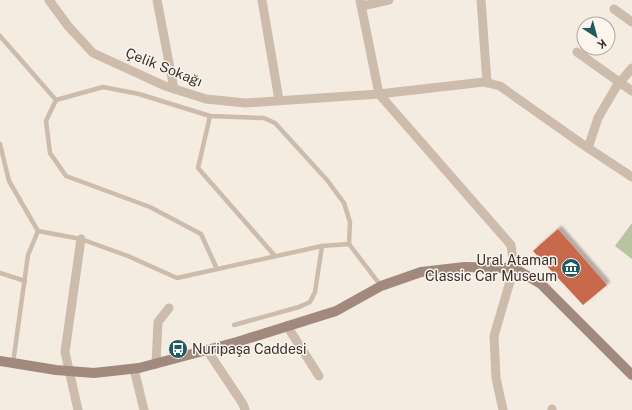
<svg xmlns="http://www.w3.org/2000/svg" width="632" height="410" font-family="'Public Sans',sans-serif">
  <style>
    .green { fill: #b8c4a0 }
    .building { fill: #c8694b; filter: url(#shadow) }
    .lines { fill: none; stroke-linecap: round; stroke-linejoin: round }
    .lane { stroke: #cdbbac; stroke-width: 4.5 }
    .street { stroke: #cdbbac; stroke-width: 9 }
    .secondary { stroke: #a18a7d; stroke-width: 10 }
    .labels { text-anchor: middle; stroke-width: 3; stroke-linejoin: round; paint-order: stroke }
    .street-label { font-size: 14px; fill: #3b302b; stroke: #fbf5ee }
    .poi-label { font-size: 14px; fill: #3b302b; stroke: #fbf5ee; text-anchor: end }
  </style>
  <defs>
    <filter id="shadow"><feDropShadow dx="3.5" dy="-3.5" stdDeviation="1" flood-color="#0004"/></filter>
  </defs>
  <rect width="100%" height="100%" fill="#f4ebe1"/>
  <path class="green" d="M632,223V259L615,246Z"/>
  <path class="building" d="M558,229L607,285L583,305L533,251Z"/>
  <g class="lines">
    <g class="lane">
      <path d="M0,36L56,100"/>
      <path d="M56,100L103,87L139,94L210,116L264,118L275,123L327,180L344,203L350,222L349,244"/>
      <path d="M56,100L46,121L50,153L66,176L150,207L201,234L217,269"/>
      <path d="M210,116L198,168L275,256"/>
      <path d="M0,144L9,181L38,231"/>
      <path d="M0,273L25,281"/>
      <path d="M234,325L299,307L310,302L315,292L322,246"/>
      <path d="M13,363L28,255L38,231L81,239L128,256L177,278L322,246L349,244L381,286"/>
    </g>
    <g class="street">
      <path d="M49,0L68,26L93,53L165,86L206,99L245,103L379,94L484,82L500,86L582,144L632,177"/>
      <path d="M157,0L174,89"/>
      <path d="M262,0L279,100"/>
      <path d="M360,0L379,94L511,245L514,268L494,336L496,378L503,410"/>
      <path d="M481,0L487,83"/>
      <path d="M362,6L389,0"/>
      <path d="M614,9L632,22"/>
      <path d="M577,52L632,91"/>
      <path d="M588,148L598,118L616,87L632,68"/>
      <path d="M287,326L319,376"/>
      <path d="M207,350L243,404L245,410"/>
      <path d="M156,364L158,322L169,308"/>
      <path d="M134,369L144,410"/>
      <path d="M78,410L65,352L81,239"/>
      <path d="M552,410V409"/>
    </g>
    <path class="secondary" d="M0,361L56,370L94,373L139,368L237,342L336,311L381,286L421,272L465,267L514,268L541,284L632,375"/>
  </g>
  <defs>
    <symbol id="museum-disc" viewBox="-11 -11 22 22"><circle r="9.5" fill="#1f5a5e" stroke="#fbf5ee"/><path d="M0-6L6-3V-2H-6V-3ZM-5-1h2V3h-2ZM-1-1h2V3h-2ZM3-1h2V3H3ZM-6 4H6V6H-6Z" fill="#fff"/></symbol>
    <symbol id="bus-disc" viewBox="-11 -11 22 22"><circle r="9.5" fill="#1f5a5e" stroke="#fbf5ee"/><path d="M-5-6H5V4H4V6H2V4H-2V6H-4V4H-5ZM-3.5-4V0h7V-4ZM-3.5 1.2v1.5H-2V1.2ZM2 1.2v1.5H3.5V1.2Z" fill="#fff"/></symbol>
  </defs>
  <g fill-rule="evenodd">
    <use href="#museum-disc" x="560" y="257" width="22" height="22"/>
    <use href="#bus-disc" x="167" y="338" width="22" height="22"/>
  </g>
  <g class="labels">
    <g class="street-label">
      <text transform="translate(164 67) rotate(22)" y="5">Çelik Sokağı</text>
    </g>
    <g class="poi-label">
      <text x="557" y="265">Ural Ataman<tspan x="557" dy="16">Classic Car Museum</tspan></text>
      <text x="192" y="354" text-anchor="start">Nuripaşa Caddesi</text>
    </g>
  </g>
  <g transform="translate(596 36) rotate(144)"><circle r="19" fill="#fbf5ee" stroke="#aea6a0"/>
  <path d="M0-3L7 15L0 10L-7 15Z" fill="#1f5a5e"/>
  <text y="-6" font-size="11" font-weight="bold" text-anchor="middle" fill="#3b302b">K</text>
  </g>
</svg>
